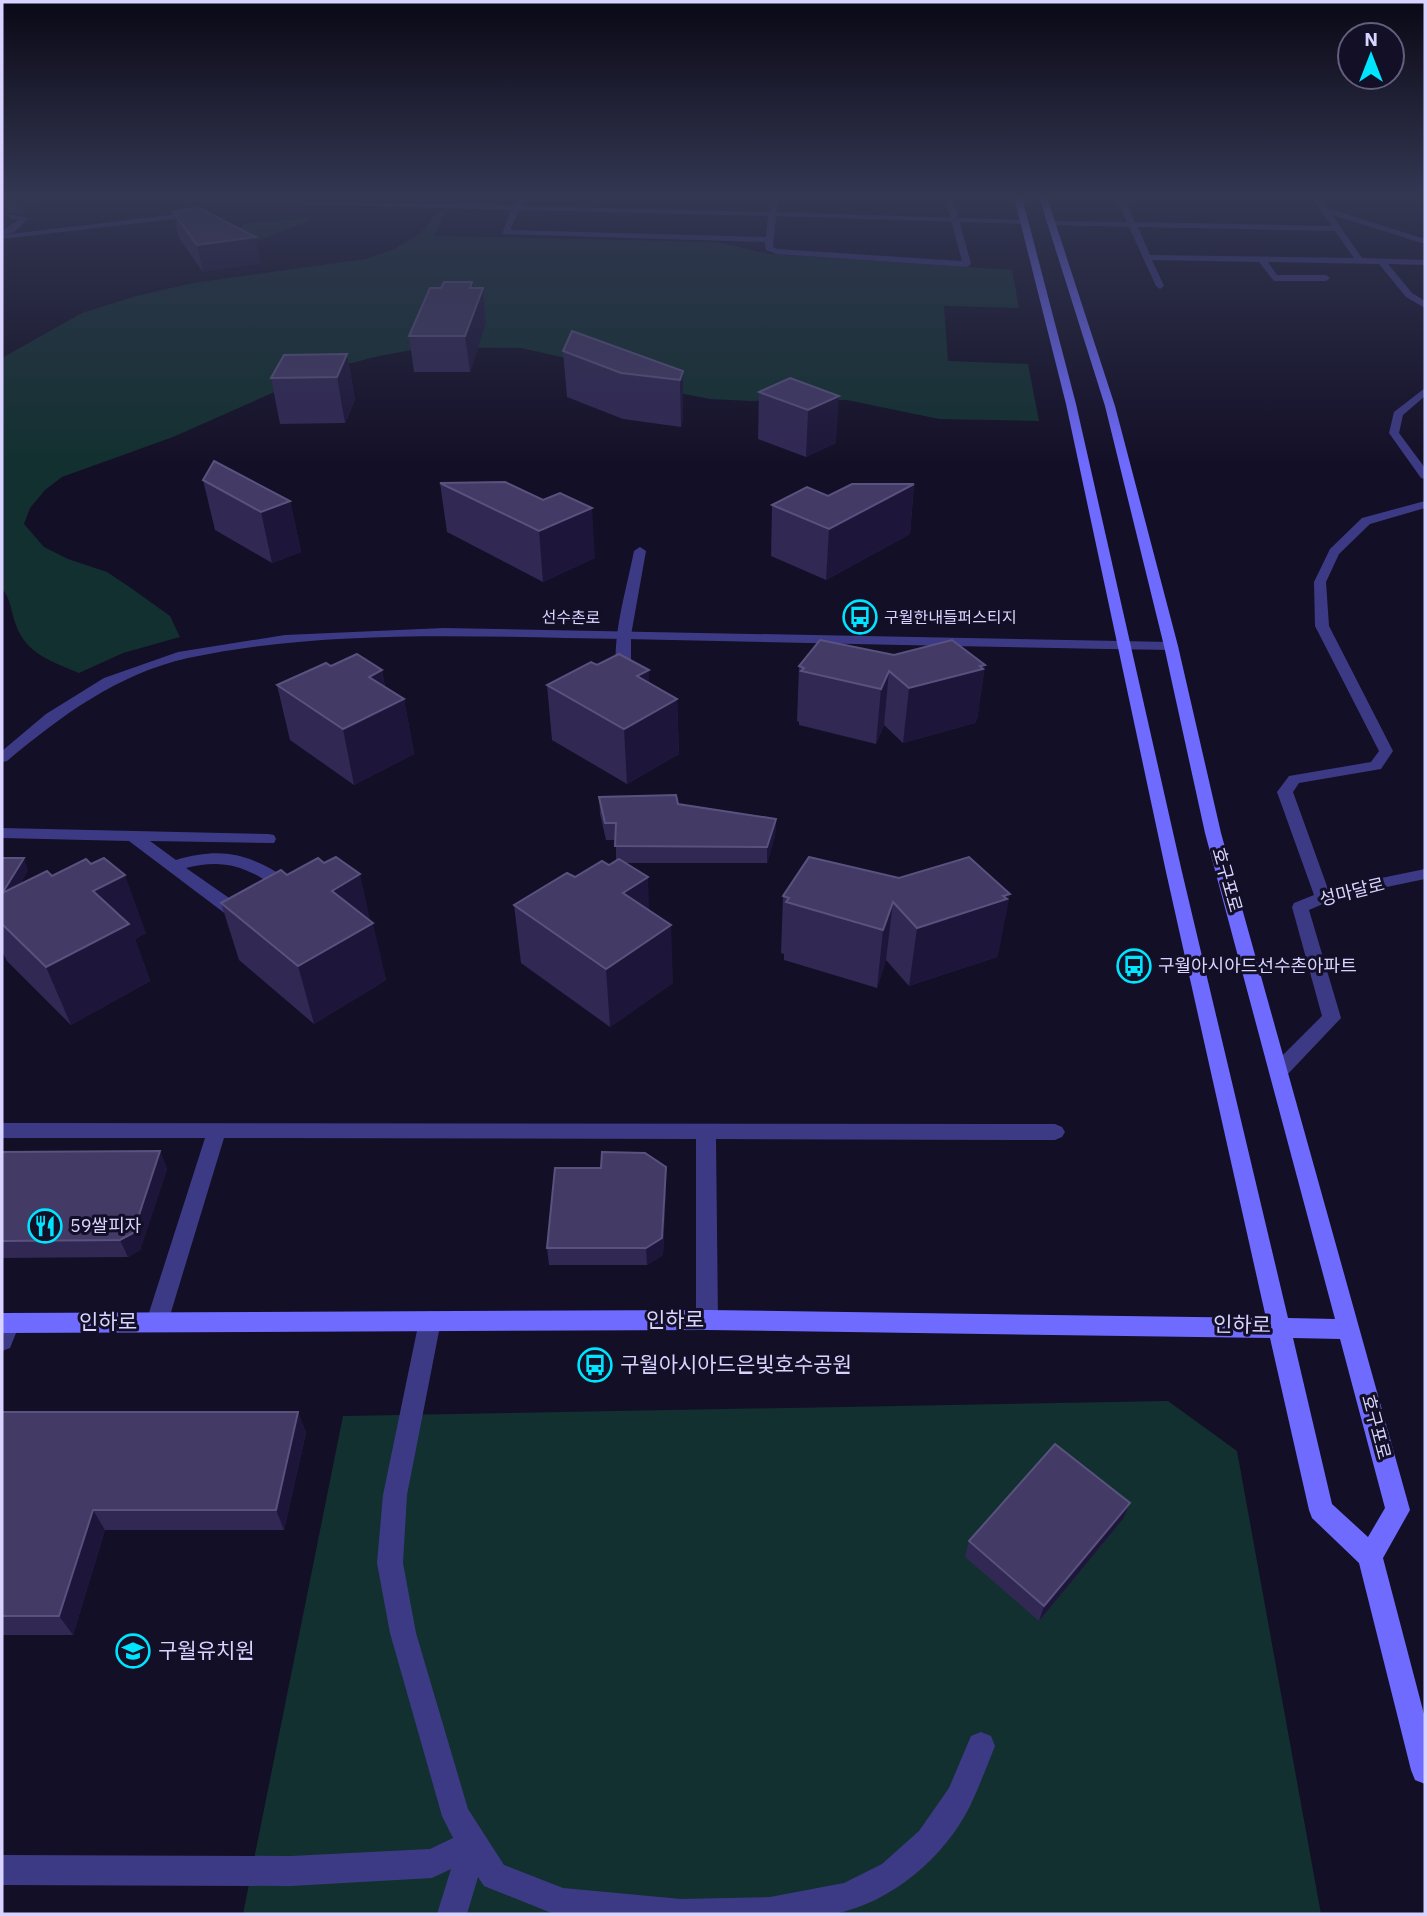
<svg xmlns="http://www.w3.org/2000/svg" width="1427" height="1916" font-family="'IBM Plex Sans','Noto Sans KR',sans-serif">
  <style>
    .green { fill: #12302f }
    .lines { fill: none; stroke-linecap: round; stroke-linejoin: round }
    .lane { fill: #3d3a85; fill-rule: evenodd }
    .street { fill: #3d3a85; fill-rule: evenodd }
    .secondary { fill: #6f6bff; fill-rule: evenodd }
    .wall { fill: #312854 }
    .shaded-wall { fill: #1d163a }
    .building { fill: #433a66; stroke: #5a527e; stroke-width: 2 }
    .labels { text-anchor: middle; stroke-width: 6; stroke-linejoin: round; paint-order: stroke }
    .far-street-label { font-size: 16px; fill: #d9d4ff; stroke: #130f26 }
    .far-poi-label { font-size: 16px; fill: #d9d4ff; stroke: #130f26; text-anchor: start }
    .street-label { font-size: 18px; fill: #d9d4ff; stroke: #130f26 }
    .poi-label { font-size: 18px; fill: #d9d4ff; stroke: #130f26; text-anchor: start }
    .near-street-label { font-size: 21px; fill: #d9d4ff; stroke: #130f26 }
    .near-poi-label { font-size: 21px; fill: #d9d4ff; stroke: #130f26; text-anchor: start }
  </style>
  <rect width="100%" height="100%" fill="#130f26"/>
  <g class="green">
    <path d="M431,210H447L434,236L718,242L768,254L1012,270L1019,308L944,306L948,361L1028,364L1039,421L939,419L847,400L750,401L710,399L669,391L570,359L521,348L429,347L379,356L324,370L173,437L62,477L45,490L30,508L24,524L44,547L68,559L107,572L131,588L170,616L180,637L123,653L79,673C53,662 26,654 16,625C11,613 11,598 2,589V358L82,313L136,296L193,283L366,259L394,249L421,233L437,213Z"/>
    <path d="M307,218L311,220L254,242L237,229L247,223Z"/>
    <path d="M1168,1401L1237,1451L1321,1914H243L343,1416Z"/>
  </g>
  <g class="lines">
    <g class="lane">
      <path d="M1116,197H1124L1135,222L1332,226L1311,197H1319L1327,208L1425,239V244L1332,215L1362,258L1425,260V265L1388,264L1412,293L1425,301V308L1406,297L1379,264L1268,262L1277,275H1326L1330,278L1326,281H1274L1259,262L1152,260L1164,286L1160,289L1156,286L1129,227L1050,225L1046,223L1050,221L1127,222ZM1138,227L1335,231L1354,258L1150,255Z"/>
      <path d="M1325,197H1425V201L1329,199Z"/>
      <path d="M773,212L1024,220L1028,222L1024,224L770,216Z"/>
      <path d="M2,213L29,218L13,233L2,235V231L18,220L2,217Z"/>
      <path d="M1425,388V396L1403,415L1399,433L1425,468V479L1421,478L1389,433L1394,412Z"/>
      <path d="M1425,501V508L1370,524L1339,554L1326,582L1329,626L1393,751L1381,769L1299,783L1293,792L1328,889L1425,869V879L1339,897L1309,910L1341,1018L1286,1076H1272L1270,1071L1272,1066L1322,1016L1292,907L1294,903L1314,895L1277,792L1289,776L1371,762L1379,751L1315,626L1314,582L1330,549L1362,518Z"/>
      <path d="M640,547L646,551L631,635V679L624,683L617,679C611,637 626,592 634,551Z"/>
      <path d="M2,828L268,834L274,835L276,839L274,843L150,841L176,860C221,847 247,853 286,878L287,889L281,895H269L267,891L271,884C243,865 220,859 186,868L245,909L247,913C243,919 238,920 231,918L129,841L2,838Z"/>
    </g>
    <g class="street">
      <path d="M53,197L514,205L520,198L524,200L521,206L769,212L770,197H778L773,247L777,249L962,261L945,197H953L971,264L967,267L776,254L766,250L765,242L502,234L511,210ZM519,210L768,216L766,237L510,230Z"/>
      <path d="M196,212L199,216L2,239V235Z"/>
      <path d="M444,628L1171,642L1178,646L1171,650C989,647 807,643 625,639C481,637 329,628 188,658C117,674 61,716 7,761L2,762V751L46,714L104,678L178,652L285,635Z"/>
      <path d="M2,1123L1055,1124L1062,1127L1065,1132L1062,1137L1055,1140L716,1139L718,1320L715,1327L707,1330L699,1327L696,1320V1139L224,1138L168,1322L165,1329L157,1332L149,1329L146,1322L205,1138H2Z"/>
      <path d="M430,1311L438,1314L441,1321L407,1495L403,1563L416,1633L468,1809L504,1865L563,1888L681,1899L770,1897L844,1883L882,1864L919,1831L949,1788L971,1736L981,1732L991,1736L995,1746C987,1766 979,1787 970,1806C945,1857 891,1903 834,1914H554L484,1886L478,1877L467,1914H437L451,1869L432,1878L291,1886L2,1885V1855L291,1856L430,1849L453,1838L442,1816L390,1633L377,1563L383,1495L419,1321L422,1314Z"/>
      <path d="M9,1313L17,1316L20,1323L10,1348L2,1351V1316Z"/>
    </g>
    <path class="secondary" d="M1014,197H1022L1076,404L1182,872L1288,1318L1335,1319L1205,833L1164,646L1105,406L1039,197H1047L1115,406L1178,646L1221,833L1410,1510L1383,1558L1425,1718V1784L1415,1780L1411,1770L1359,1563L1312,1518L1309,1510L1270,1338L707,1330L2,1333V1313L707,1310L1266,1318L1166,872L1066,404ZM1293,1338L1340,1339L1385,1508L1368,1537L1332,1504Z"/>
  </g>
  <g class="wall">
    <path d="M2,197H40L41,202L25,215L8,212L11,221L2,230Z"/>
    <path d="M173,212L261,263L203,272L179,238Z"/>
    <path d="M472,288H483L486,323L470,372H414L409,336Z"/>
    <path d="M563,351L683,371V417L681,427L623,419L567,397Z"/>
    <path d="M347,354L355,400L345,423L280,424L271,378Z"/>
    <path d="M790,378L836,443L806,457L758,439L759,392Z"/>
    <path d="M203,480L290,501L301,552L272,563L215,530Z"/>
    <path d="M440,483L595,558L543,582L447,532Z"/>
    <path d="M914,484L910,534L826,580L771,556L772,505Z"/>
    <path d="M894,655L985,665L977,720H976L975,723L903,743L884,725L876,744L799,725V722L797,721L799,666Z"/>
    <path d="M597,665L649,683L677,699L679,754L627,784L552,740L547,685Z"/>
    <path d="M331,666L382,670L385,687L404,699L414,754L354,785L290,740L277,685Z"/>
    <path d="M599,797L678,804L776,819L775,836L767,863H626L649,910L673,983L610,1027L521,963L514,905L575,877L609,865L616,861V840H606L600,814Z"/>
    <path d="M809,857L999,951L998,952L997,957L909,986L886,960L877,988L784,960V954L781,953L783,896Z"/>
    <path d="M2,858L28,870L20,884L52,876L146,933L135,939L150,981L71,1025L7,961L2,951Z"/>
    <path d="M221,903L370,920L386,980L314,1024L239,960Z"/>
    <path d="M160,1151L167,1169L140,1250L128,1257L2,1258V1152Z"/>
    <path d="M666,1167V1184L663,1255L647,1265H549L547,1248Z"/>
    <path d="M2,1412H298L306,1433L284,1530H105L73,1635H2Z"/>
    <path d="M1123,1519L1039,1621L965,1557L969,1541Z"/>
  </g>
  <g class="shaded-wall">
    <path d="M20,197H40L41,202L25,215Z"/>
    <path d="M5,202L11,221L2,230V206Z"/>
    <path d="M256,237L261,263L203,272L197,245Z"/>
    <path d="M472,282L475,310L483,288L486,323L470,372L465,336L470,288Z"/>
    <path d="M347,354L355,400L345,423L337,377Z"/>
    <path d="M683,371V417L681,427L680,380Z"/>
    <path d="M839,396L836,443L806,457L808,410Z"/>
    <path d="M914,484L910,534L826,580L829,529Z"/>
    <path d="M290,501L301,552L272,563L261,512Z"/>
    <path d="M592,508L595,558L543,582L539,531Z"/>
    <path d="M985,665L977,720H976L975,723L903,743L909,688Z"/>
    <path d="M382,670L389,707L404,699L414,754L354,785L343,729L369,677Z"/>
    <path d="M649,670L650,714L677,699L679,754L627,784L624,729L637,676Z"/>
    <path d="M889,671L884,725L876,744L881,689Z"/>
    <path d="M776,819L775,836L767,863V847Z"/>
    <path d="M24,858L28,870L2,915V895Z"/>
    <path d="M360,874L371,924L373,923L386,980L314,1024L298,966L332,891Z"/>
    <path d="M125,875L146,933L135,939L150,981L71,1025L46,967L93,891Z"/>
    <path d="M648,877L650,934L623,893Z"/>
    <path d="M1010,894L999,951L998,952L997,957L909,986L917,928Z"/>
    <path d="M893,902L886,960L877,988L883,930Z"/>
    <path d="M671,925L673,983L610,1027L606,969Z"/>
    <path d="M160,1151L167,1169L140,1250L128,1257L120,1240Z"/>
    <path d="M666,1167V1184L663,1255L647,1265L646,1248Z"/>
    <path d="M298,1412L306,1433L284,1530L276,1510Z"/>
    <path d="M1130,1503L1123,1519L1039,1621L1044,1606Z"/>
    <path d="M93,1510L105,1530L73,1635L59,1616Z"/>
  </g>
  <g class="building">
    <path d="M197,207L256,237L197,245L173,212Z"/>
    <path d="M444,282H472L470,288H483L465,336H409L430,288H441Z"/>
    <path d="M572,331L683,371L680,380L621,373L563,351Z"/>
    <path d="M347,354L337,377L271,378L284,355Z"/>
    <path d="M790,378L839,396L808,410L759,392Z"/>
    <path d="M214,461L290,501L261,512L203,480Z"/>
    <path d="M505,482L543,500L560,493L592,508L539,531L440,483Z"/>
    <path d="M852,484H914L829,529L772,505L807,487L828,496Z"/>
    <path d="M820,640L894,655L952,640L985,665L980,666L983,669L909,688L889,671L881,689L801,671L804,668L799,666Z"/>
    <path d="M357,654L382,670L369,677L404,699L343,729L277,685L326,663L331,666Z"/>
    <path d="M619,654L649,670L637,676L677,699L624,729L547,685L591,662L597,665Z"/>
    <path d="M676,795L678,804L776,819L767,847L615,846L616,823H605L599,797Z"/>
    <path d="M336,857L360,874L332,891L373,923L298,966L221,903L281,870L287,875L318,858L324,863Z"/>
    <path d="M809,857L899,878L969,857L1010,894L1003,896L1007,899L917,928L893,902L883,930L786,902L789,898L783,896Z"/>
    <path d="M2,858H24L3,892L2,893Z"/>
    <path d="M104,858L125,875L93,891L129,924L46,967L2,924V893L47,871L52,876L86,859L91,864Z"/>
    <path d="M619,859L648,877L623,893L671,925L606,969L514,905L567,873L575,877L602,861L609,865Z"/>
    <path d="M160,1151L133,1233L120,1240L2,1241V1152Z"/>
    <path d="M602,1152L645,1153L666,1167L662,1238L646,1248H547L555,1168H601Z"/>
    <path d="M2,1412H298L276,1510H93L59,1616H2Z"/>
    <path d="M1055,1444L1130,1503L1044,1606L969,1541Z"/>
  </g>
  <linearGradient id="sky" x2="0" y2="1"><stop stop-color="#0a0815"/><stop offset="0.42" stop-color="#333752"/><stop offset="1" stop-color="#333752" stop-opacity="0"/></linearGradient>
  <rect width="1427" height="466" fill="url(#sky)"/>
  <defs>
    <symbol id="bus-ring" viewBox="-11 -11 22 22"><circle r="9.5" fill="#130f26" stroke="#00e5ff" stroke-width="1.5"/><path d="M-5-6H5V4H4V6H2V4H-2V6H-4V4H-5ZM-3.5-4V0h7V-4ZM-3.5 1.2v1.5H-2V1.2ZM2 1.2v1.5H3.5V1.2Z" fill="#00e5ff"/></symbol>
    <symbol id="restaurant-ring" viewBox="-11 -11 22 22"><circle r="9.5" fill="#130f26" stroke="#00e5ff" stroke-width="1.5"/><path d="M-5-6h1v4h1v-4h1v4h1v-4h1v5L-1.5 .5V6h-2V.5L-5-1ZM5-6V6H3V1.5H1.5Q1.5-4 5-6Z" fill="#00e5ff"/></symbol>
    <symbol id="school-ring" viewBox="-11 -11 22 22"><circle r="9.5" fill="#130f26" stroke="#00e5ff" stroke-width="1.5"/><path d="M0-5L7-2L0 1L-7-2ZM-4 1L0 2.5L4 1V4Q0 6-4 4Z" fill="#00e5ff"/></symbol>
  </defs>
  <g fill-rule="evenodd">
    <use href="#bus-ring" x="841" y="598" width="38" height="38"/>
    <use href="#bus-ring" x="1115" y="947" width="38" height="38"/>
    <use href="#restaurant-ring" x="26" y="1207" width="38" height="38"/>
    <use href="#bus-ring" x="576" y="1346" width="38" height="38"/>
    <use href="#school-ring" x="114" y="1632" width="38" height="38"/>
  </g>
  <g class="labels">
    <g class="far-street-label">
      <text transform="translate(571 617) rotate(1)" y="6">선수촌로</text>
    </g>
    <g class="far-poi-label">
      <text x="884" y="623">구월한내들퍼스티지</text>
    </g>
    <g class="street-label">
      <text transform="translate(1227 880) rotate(74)" y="6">호구포로</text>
      <text transform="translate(1352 892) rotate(-14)" y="6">성마달로</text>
      <text transform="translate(1376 1427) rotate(75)" y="6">호구포로</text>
    </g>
    <g class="poi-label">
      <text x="1158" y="972">구월아시아드선수촌아파트</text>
      <text x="70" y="1232">59쌀피자</text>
    </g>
    <g class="near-street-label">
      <text x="675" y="1327">인하로</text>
      <text x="108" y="1329">인하로</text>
      <text transform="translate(1242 1325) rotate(1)" y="7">인하로</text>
    </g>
    <g class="near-poi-label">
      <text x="620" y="1372">구월아시아드은빛호수공원</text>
      <text x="158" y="1658">구월유치원</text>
    </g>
  </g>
  <rect width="1427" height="1916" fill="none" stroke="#d9d4ff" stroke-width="7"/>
  <g transform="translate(1371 56)"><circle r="33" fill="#130f26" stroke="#625e7d" stroke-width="2"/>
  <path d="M0-5L12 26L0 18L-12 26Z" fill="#00e5ff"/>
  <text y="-10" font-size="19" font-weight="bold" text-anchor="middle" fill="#d9d4ff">N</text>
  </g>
</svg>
